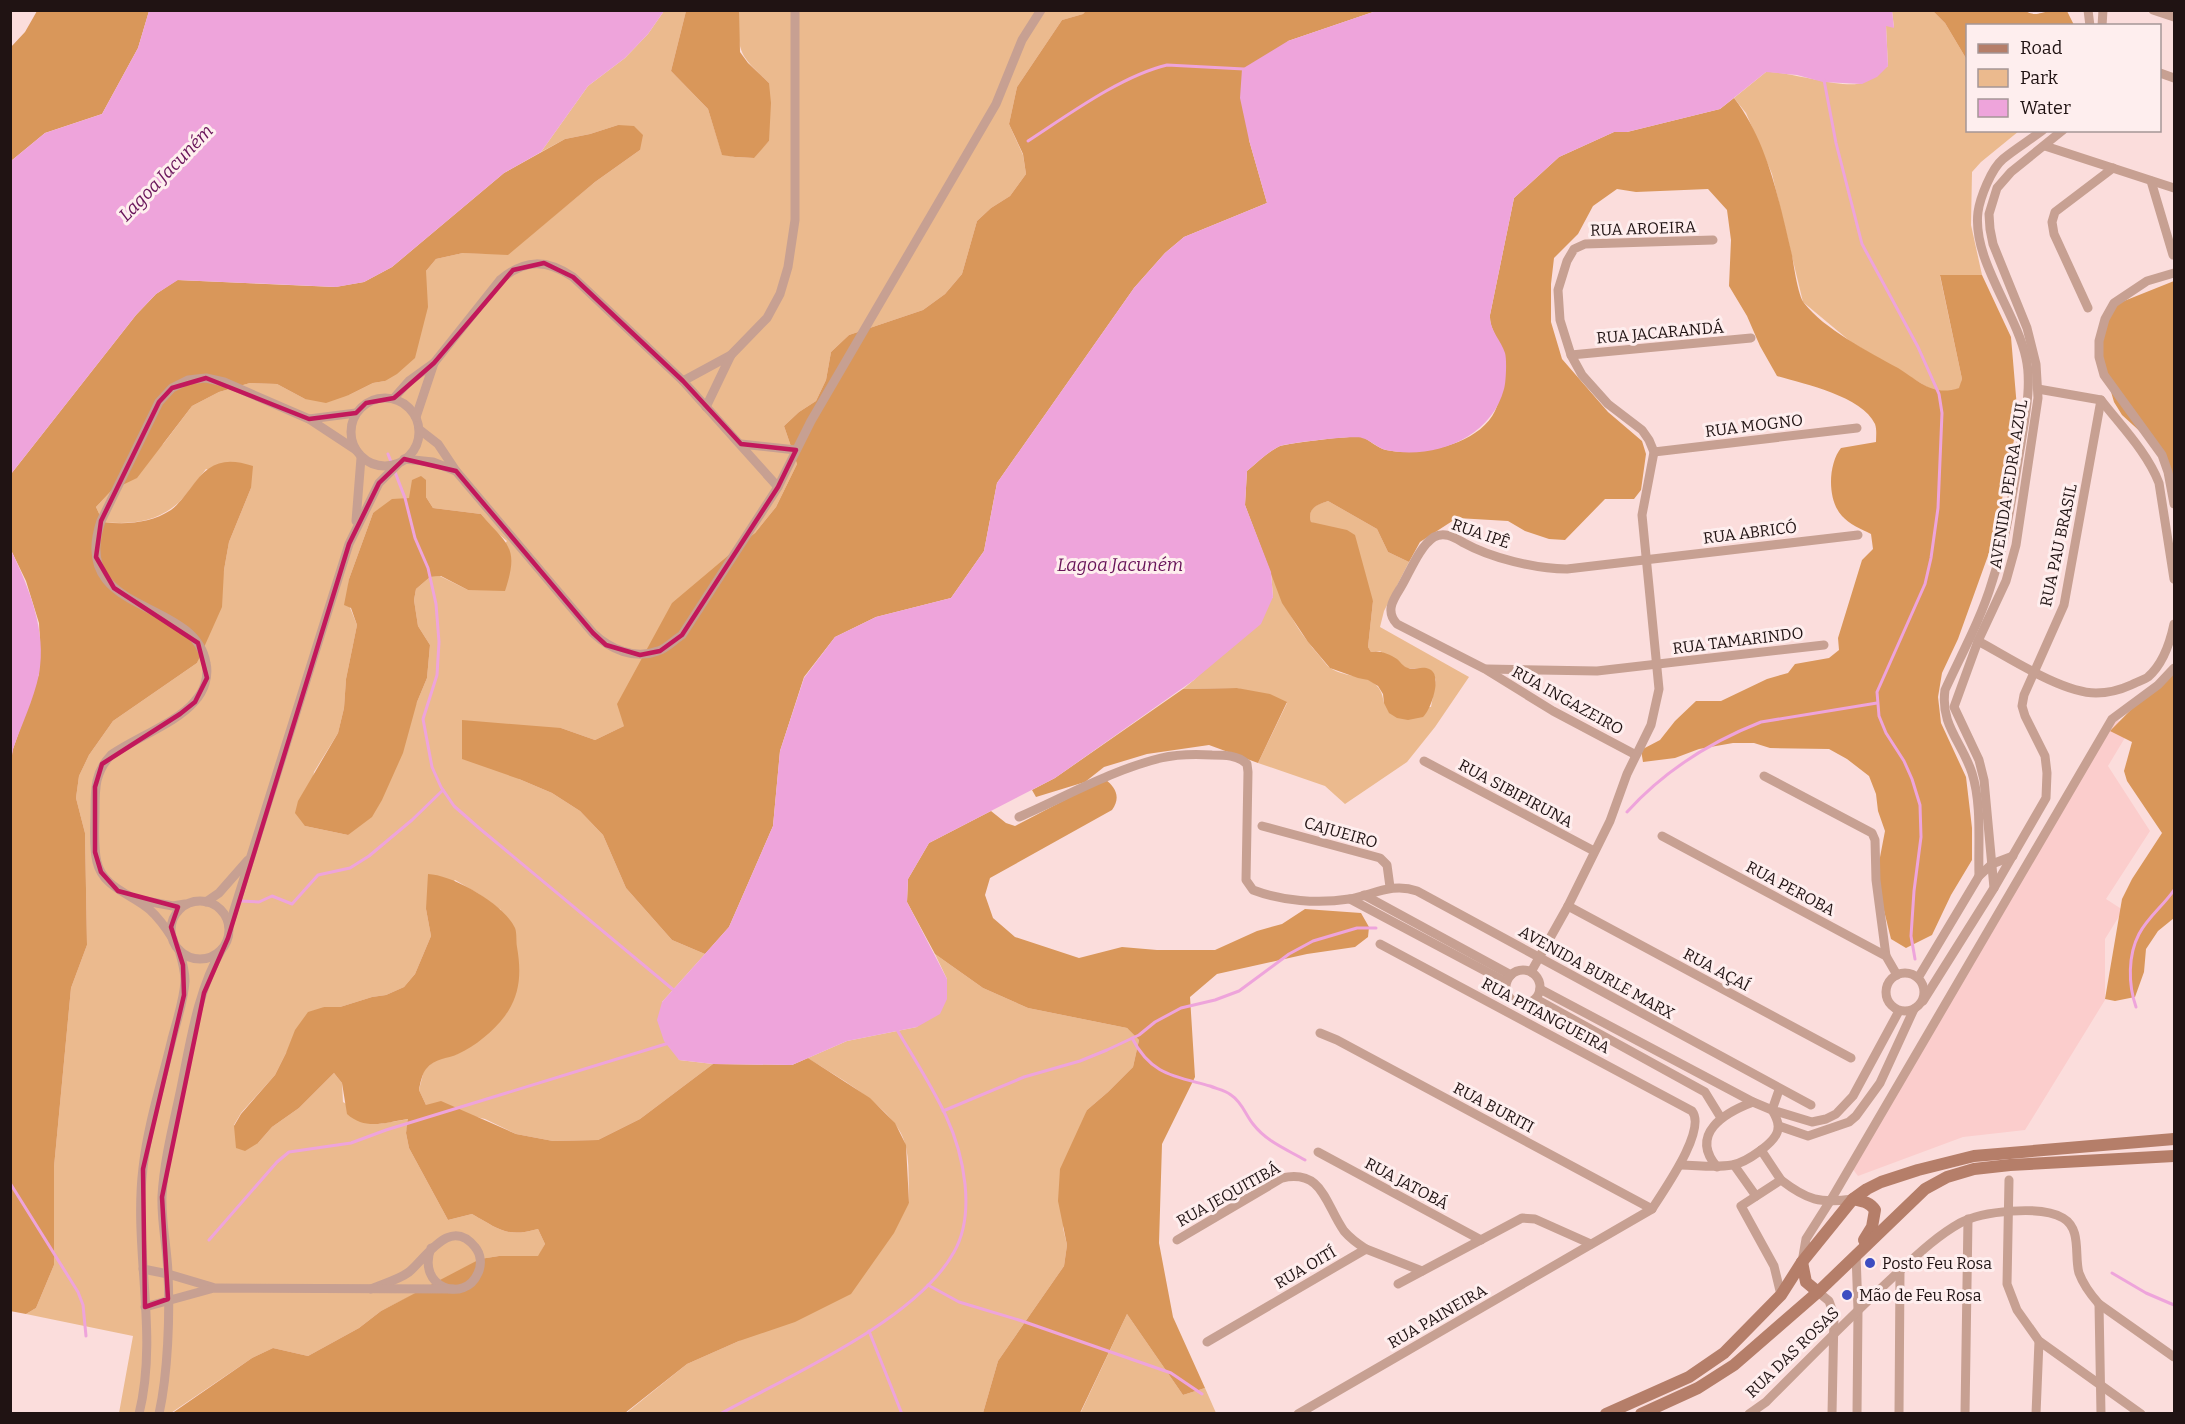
<svg xmlns="http://www.w3.org/2000/svg" width="2185" height="1424" font-family="Bitter,serif">
  <style>
    .built { fill: #fbcdcc }
    .green { fill: #ebba8e; fill-rule: evenodd }
    .forest { fill: #d9975a }
    .water { fill: #eea4db }
    .lines { fill: none; stroke-linecap: round; stroke-linejoin: round }
    .stream { stroke: #eea4db; stroke-width: 3 }
    .minor { stroke: #c7a092; stroke-width: 9 }
    .secondary { stroke: #b57e69; stroke-width: 12 }
    .marked { fill: none; stroke: #c2185b; stroke-width: 4.5; stroke-linejoin: round }
    .poi-dot { fill: #3d4dc1; stroke: #feeeee; stroke-width: 2 }
    .labels { text-anchor: middle; stroke-width: 6; stroke-linejoin: round; paint-order: stroke }
    .street-label { font-size: 16px; fill: #201313; stroke: #feeeee }
    .poi-label { font-size: 16px; fill: #201313; stroke: #feeeee; text-anchor: start }
    .water-label { font-size: 18px; font-style: italic; fill: #681359; stroke: #feeeee }
  </style>
  <rect width="100%" height="100%" fill="#fbdddc"/>
  <path class="built" d="M2115,719L2132,726L2108,766L2150,831L2106,899L2123,910L2105,939V1000L2025,1130L1963,1137L1858,1176L1852,1168Z"/>
  <g class="green">
    <path d="M664,11H686L671,71L708,109L722,154L735,157L753,158L769,141V83C739,54 737,53 739,11H1087L1083,14L1062,20L1017,87L1009,124L1023,155L1026,174L1010,196L991,208L977,221L962,274L945,294L923,310L849,335L831,352L826,380L816,401L799,412L784,426L797,464L776,507L755,533L624,726L595,740L561,728L519,779L552,793L580,811L603,835L626,888L672,940L705,954L662,1002L679,1060L713,1064L640,1119L598,1140L553,1141L516,1134L485,1119L426,1105L419,1090L424,1070L436,1060L457,1054L473,1045L507,1013L501,910L479,894L455,880L426,909L431,936L415,974L404,987L386,995L372,997L340,1007H324L286,1053L275,1075L241,1113L234,1125L258,1143L272,1127L299,1108L334,1073L342,1083L343,1102L379,1124L409,1119L406,1133L409,1148L448,1220L472,1214C499,1229 506,1238 538,1229L545,1244L539,1256H499L480,1259L444,1282L442,1280L381,1311L359,1328L308,1356L273,1348L252,1358L171,1413H119L133,1336L26,1314L36,1308L54,1265V1167L71,988L87,945L85,833L76,798L79,776L89,755L113,721L197,663L224,570L229,542L251,488L206,469C198,479 190,490 182,499C161,522 131,525 103,522L96,507L112,490L164,443L192,406L219,392L250,383L277,384L305,399L349,395L373,383L385,381L426,287V271L436,259L463,253L508,254L595,182L640,150L618,125L590,134L565,139L541,152L588,86L625,58L648,34ZM426,480V497L433,508L481,514L496,532L507,541L468,590L440,576L430,577L416,589L414,600L418,626L430,645L427,678L417,702L348,835L305,826L314,772L338,733L344,708L346,679L357,625L347,600L349,579L373,513L409,498Z"/>
    <path d="M1892,11H1933L1945,23L1967,60L1968,130L2019,131L1981,162L1972,172L1971,225L1982,275L1940,276L1962,379L1960,388L1952,391H1934L1851,342L1803,302L1772,174L1746,113L1734,98L1766,72C1789,71 1847,91 1864,82C1873,78 1880,71 1888,66L1886,25L1894,27Z"/>
    <path d="M1328,501L1377,529L1388,552L1409,562L1384,611L1380,627L1469,677L1435,727L1407,762L1345,804L1325,786L1258,763L1287,703L1237,688L1183,689L1194,680L1273,597L1271,572C1283,604 1295,627 1317,653C1321,657 1325,664 1329,667C1349,682 1380,669 1384,703L1431,707L1436,680L1433,672L1424,668H1406L1380,651L1371,652L1368,647L1373,601L1318,525L1311,522C1307,508 1316,505 1328,501Z"/>
    <path d="M935,954L983,988L1028,1008L1127,1028L1139,1040L1133,1067L1108,1092L1087,1110L1063,1228L1067,1245L1064,1266L998,1361L983,1413L625,1414L687,1364L739,1341L909,1203C908,1185 910,1165 906,1147C899,1109 838,1078 808,1058L847,1041L917,1027L947,979Z"/>
    <path d="M1127,1314L1183,1395L1205,1388L1216,1413L1080,1414Z"/>
  </g>
  <g class="forest">
    <path d="M1087,10L1376,11L1288,41L1249,140L1267,203L1184,237L1165,253L1134,288L997,483L984,551L951,598L876,617L835,637L804,677L780,751L773,826L729,927L705,954L672,940L626,888L603,835L580,811L552,793L519,779L462,759V720L561,728L595,740L624,726L617,704L672,603L755,533L776,507L797,464L784,426L799,412L816,401L826,380L831,352L849,335L923,310L945,294L962,274L977,221L991,208L1010,196L1026,174L1023,154L1009,124L1017,87L1062,20L1083,14Z"/>
    <path d="M2024,10C2035,17 2038,13 2050,11C2055,10 2061,11 2067,11L2074,25L1968,26L1967,60L1945,23L1933,11Z"/>
    <path d="M37,11H149L138,48L102,114L45,133L11,161V47L25,32Z"/>
    <path d="M686,11H739L740,52L748,63L769,83L771,103L769,141L754,158L735,157L722,155L708,109L671,71Z"/>
    <path d="M1734,98C1768,142 1779,201 1792,255C1794,267 1798,295 1804,303C1824,329 1869,352 1898,368C1919,381 1933,397 1959,388L1962,379L1940,275H1982L2011,337L2018,420L1994,539L1958,639L1942,673L1938,697L1941,723L1966,777L1972,828V860L1951,895L1932,935L1906,948L1891,939L1876,878L1885,831L1878,811L1876,794L1869,776L1847,759L1829,749L1770,748L1754,743H1733L1699,749L1675,758L1643,762L1641,750L1660,740L1675,721L1696,701H1721L1767,679L1788,673L1795,664L1829,658L1839,650L1838,638L1862,560L1873,549L1871,534C1861,529 1849,524 1842,516C1827,500 1828,464 1841,448L1876,442C1876,436 1877,430 1875,424C1862,396 1804,384 1777,376L1760,346L1747,316L1729,286L1731,240L1727,210L1708,189L1636,192L1617,189L1593,206L1578,234L1554,258L1551,284V322L1562,359L1608,412L1642,441L1646,454L1641,490L1634,499H1605L1565,540L1549,539L1525,531L1508,521L1457,518L1420,542L1409,562L1388,552L1377,529L1328,501C1317,505 1307,508 1311,522L1347,530L1355,535L1373,601L1368,647L1371,652C1380,650 1389,654 1397,659C1401,662 1402,666 1408,668C1415,670 1424,665 1431,670C1442,677 1431,710 1423,717L1408,720L1397,718L1389,713L1384,703L1383,694L1378,686L1368,680L1358,678L1330,668L1308,642L1282,603L1245,505L1247,471C1257,463 1269,451 1280,446C1289,443 1353,435 1362,437C1370,440 1377,448 1386,450C1419,457 1479,445 1495,411C1500,401 1504,378 1505,366C1507,346 1489,334 1490,315L1514,198L1559,157L1614,132H1627L1720,109Z"/>
    <path d="M618,125L634,126L643,135L640,150L595,182L508,255L463,253L436,259L426,271L428,307L415,358L397,374L385,381L373,383L349,395L326,403L305,399L277,384L250,383L219,392L192,406L137,478L112,490L96,507L103,522C126,525 151,523 171,510C179,504 184,496 190,489C208,463 223,456 253,466L251,488L229,542L224,570L222,607L197,663L113,721L89,755L79,776L76,798L85,833L87,945L71,988L54,1167V1265L36,1308L26,1314L10,1311V762L13,749L39,674L40,641L39,623L26,581L11,550V474L136,315L156,294L177,280L335,287L364,282L392,267L504,173L565,139L590,134Z"/>
    <path d="M2174,281V336L2173,338L2174,363V493L2166,455L2122,415L2114,402L2100,354L2109,307Z"/>
    <path d="M421,476L426,480V497L433,508L481,514C507,545 520,546 505,591L468,590L441,576L430,577L416,589L414,600L418,626L430,645L427,678L417,702L403,753L382,800L372,817L348,835L305,826L295,813L298,801L338,733L344,708L346,679L357,625L351,608L344,605L349,579L373,513L392,499L409,498L412,480Z"/>
    <path d="M2174,666V918L2158,931L2146,949L2144,972L2135,997L2115,1001L2105,999L2122,899L2132,879L2162,833L2127,781L2124,771L2132,742L2110,731Z"/>
    <path d="M1237,688L1270,694L1287,702L1258,763L1209,745L1147,754L1104,767L1085,782L1036,797L1032,790L1055,778L1183,689Z"/>
    <path d="M1105,779C1116,788 1121,797 1112,810L990,878L985,895L993,918L1015,937L1079,958L1122,947L1157,950H1215L1257,931L1282,924L1305,909L1361,913L1369,927L1368,937L1355,947L1307,954L1217,974L1190,997L1195,1077L1162,1144L1159,1243L1173,1317L1205,1388L1183,1395L1127,1314L1080,1413H983L998,1361L1064,1266L1067,1245L1058,1201L1060,1169L1087,1110L1108,1092L1133,1067L1139,1040L1127,1028L1028,1008L983,988L935,954L907,902L908,879L929,843L991,811L1006,823L1015,826Z"/>
    <path d="M428,874C453,875 504,904 515,928C517,933 516,941 517,947C521,970 521,992 507,1013C496,1029 476,1046 458,1054C447,1059 435,1058 426,1069C422,1074 420,1084 419,1090L426,1105L441,1101L516,1134L553,1141L598,1140L640,1119L713,1064L792,1065L808,1058L870,1098L895,1123L906,1145L909,1203L894,1233L851,1294L795,1322L739,1341L687,1364L625,1413L171,1414L252,1358L273,1348L308,1356L359,1328L381,1311L480,1259L499,1256H538L545,1244L538,1229C506,1238 499,1229 472,1214L448,1220L409,1148L406,1133L408,1119C386,1122 366,1131 347,1114L342,1083L334,1073L299,1108L272,1127L258,1143L245,1151L236,1148L234,1126L241,1114L275,1075L286,1053L295,1030L308,1012L324,1007H340L372,997L386,995L404,987L415,974L431,936L426,909Z"/>
  </g>
  <g class="water">
    <path d="M149,11V10L664,11L648,34L625,58L588,86L541,152L504,173L392,267L364,282L336,287L178,280L156,294L136,315L11,474V161L45,133L102,114L138,48Z"/>
    <path d="M1376,11L1892,10L1894,28L1886,26L1888,66L1877,77L1862,84L1823,82L1797,75L1766,72L1720,109L1627,132H1614L1559,157L1514,198L1490,315C1489,330 1501,340 1505,353C1507,359 1506,383 1504,389C1491,439 1432,460 1386,450C1377,448 1371,440 1362,438C1353,435 1290,443 1280,446C1269,451 1257,463 1247,471L1245,505L1271,572L1273,597L1261,624L1194,680L1055,778L929,843L908,879L907,902L947,979V999L940,1014L917,1027L847,1041L792,1065L713,1064L679,1060L664,1041L657,1020L662,1002L729,927L773,826L780,751L804,678L835,637L876,617L951,598L984,551L997,483L1134,288L1165,253L1184,237L1267,203L1249,140L1240,98L1242,69L1288,41Z"/>
    <path d="M11,550C29,588 47,631 39,674C34,699 21,726 13,749L11,762Z"/>
  </g>
  <g class="lines">
    <g class="stream">
      <path d="M1824,80L1836,143L1862,244L1918,347L1939,394L1942,413L1938,508L1931,558L1925,584L1877,692L1879,716L1886,733L1904,761L1912,779L1920,805L1921,837L1914,891L1911,936L1915,959"/>
      <path d="M1028,141C1068,115 1121,76 1167,65L1244,69"/>
      <path d="M388,454L405,498L415,538L428,568L436,604L439,642L437,675L423,719L432,767L441,787L454,806L479,828L676,992"/>
      <path d="M1627,812C1664,771 1710,742 1761,722L1877,703"/>
      <path d="M240,901L259,902L272,896L292,904L318,875L350,868L369,856L412,820L443,790"/>
      <path d="M2136,1007C2128,984 2128,955 2139,934C2148,917 2164,905 2174,890"/>
      <path d="M1132,1038C1151,1075 1174,1076 1210,1086C1217,1089 1225,1090 1231,1095C1242,1102 1245,1114 1253,1124C1267,1142 1286,1149 1305,1160"/>
      <path d="M943,1111L1024,1077L1080,1061L1107,1050L1139,1035L1155,1022L1181,1008L1215,1000L1239,991L1289,954L1313,941L1357,928H1376"/>
      <path d="M10,1183L78,1292L83,1305L86,1336"/>
      <path d="M209,1240L277,1162L289,1152L351,1143L386,1130L669,1043"/>
      <path d="M2112,1273L2146,1293L2174,1305"/>
      <path d="M928,1285L959,1302L1022,1321L1171,1373L1202,1394"/>
      <path d="M869,1331L902,1414"/>
      <path d="M720,1414C787,1377 917,1320 954,1252C976,1213 964,1155 946,1116C932,1086 913,1057 896,1028"/>
    </g>
    <g class="minor">
      <path d="M2088,10L2090,26"/>
      <path d="M2153,10L2174,17"/>
      <path d="M2102,26L2103,10"/>
      <path d="M2160,73L2174,78"/>
      <path d="M2045,146L2174,188"/>
      <path d="M2151,181L2173,255"/>
      <path d="M2174,273L2147,281L2114,303L2105,319L2099,341V357L2104,375L2162,455L2168,472L2174,504"/>
      <path d="M2088,308L2054,234L2052,222L2055,212L2113,168"/>
      <path d="M1571,355L1751,338"/>
      <path d="M683,381L731,355L767,318L780,294L788,267L795,220V10"/>
      <path d="M2038,389L2101,400C2121,426 2147,452 2159,483L2174,579"/>
      <circle cx="385" cy="432" r="34"/>
      <path d="M394,398L409,381L434,363L500,280C525,259 546,259 573,277L683,381L778,487"/>
      <path d="M706,407L731,355"/>
      <path d="M416,417L434,363"/>
      <path d="M309,419L356,413"/>
      <path d="M420,430L438,444L456,471L593,633C610,649 634,660 658,651C666,649 674,640 682,635L778,487L811,421L996,104L1022,40L1041,10"/>
      <path d="M741,444L796,450"/>
      <path d="M1654,452L1857,428"/>
      <path d="M404,459L433,462L456,471"/>
      <path d="M356,521L361,458"/>
      <path d="M1978,641C2008,657 2062,693 2096,693C2108,693 2120,690 2131,685C2136,682 2144,680 2148,677C2163,664 2170,643 2174,624"/>
      <path d="M1487,669L1597,671L1824,645"/>
      <path d="M1636,755L1553,711L1485,669L1397,624C1385,611 1393,600 1401,587C1410,572 1419,547 1434,537C1445,531 1455,538 1464,543C1491,558 1536,569 1567,569L1858,535"/>
      <path d="M1424,761L1594,851"/>
      <path d="M1764,776L1872,833L1875,840L1876,880L1886,956"/>
      <path d="M1019,817C1065,797 1112,770 1161,758C1178,754 1195,754 1212,755C1224,755 1238,755 1247,764L1248,772L1246,880L1253,890C1282,901 1318,904 1349,899C1373,895 1392,882 1417,891L1811,1105"/>
      <path d="M1262,826L1380,858L1387,865L1390,887"/>
      <path d="M1662,836L1886,956L1897,975"/>
      <path d="M1979,876C1978,842 1982,805 1972,773C1962,742 1940,725 1945,690C1961,655 1981,619 1992,582C2007,537 2013,490 2021,444C2025,417 2032,385 2026,358C2016,312 1972,259 1978,212C1980,198 1991,169 2003,159C2015,149 2030,140 2043,130"/>
      <path d="M1994,888L2046,798L2047,773L2045,756L2025,716L2022,706L2024,695L2064,605L2101,400"/>
      <path d="M1364,895L1511,975"/>
      <path d="M1350,899L1506,982"/>
      <path d="M140,900L173,906L185,904"/>
      <circle cx="200" cy="930" r="29"/>
      <path d="M206,902L219,893L248,860"/>
      <path d="M1568,906L1851,1058"/>
      <path d="M229,926L349,544L379,483L398,464"/>
      <path d="M173,939C166,928 160,919 150,910C132,894 103,888 97,862C93,846 95,827 95,810C95,788 95,772 111,755C135,738 177,723 195,701C204,691 209,677 206,663C195,597 69,616 101,521L159,402L172,388L188,380L206,378L224,382L309,419L356,450"/>
      <circle cx="1523" cy="987" r="17"/>
      <path d="M1531,972L1568,906L1610,821L1627,774L1651,725L1659,689L1642,515L1654,452L1649,440L1642,430L1608,404L1582,375L1571,355L1560,320L1558,290L1567,261L1574,249L1585,244L1713,240"/>
      <circle cx="1905" cy="992" r="19"/>
      <path d="M1918,978L1979,876L1992,864L2013,856"/>
      <path d="M1540,989L1753,1102L1772,1110C1775,1115 1779,1122 1778,1128C1778,1142 1745,1163 1732,1165C1715,1168 1697,1165 1680,1165"/>
      <path d="M1536,999L1705,1092L1721,1118"/>
      <path d="M1923,1001L1994,888L1984,780L1979,760L1954,707L1978,641L2006,581L2016,545L2038,398L2036,364L2027,328L1993,244L1990,229L1989,214L1997,188L2011,172L2063,130"/>
      <path d="M1320,1033L1337,1040L1652,1209"/>
      <path d="M1779,1090L1772,1110L1812,1122L1826,1119L1836,1114L1853,1096L1899,1011"/>
      <path d="M1779,1126L1808,1136L1849,1122L1856,1116L1880,1083L1914,1009"/>
      <path d="M1761,1150L1781,1180"/>
      <path d="M1318,1152L1481,1240"/>
      <path d="M1734,1165L1756,1196"/>
      <path d="M1717,1167C1689,1134 1724,1113 1753,1102"/>
      <path d="M2009,1180L2007,1284L2017,1310L2039,1341L2141,1414"/>
      <path d="M1177,1240L1282,1178C1323,1169 1325,1204 1344,1231C1350,1238 1358,1244 1366,1249"/>
      <path d="M1856,1254L1858,1310L1857,1414"/>
      <path d="M1802,1262L1806,1239L1832,1198L2112,719L2158,685L2174,668"/>
      <path d="M143,1269L168,1274L212,1287"/>
      <path d="M1398,1284L1522,1218L1535,1219L1591,1244"/>
      <path d="M371,1289C384,1283 398,1280 409,1272C427,1257 450,1216 475,1247C481,1254 482,1265 478,1273C465,1304 416,1288 431,1248"/>
      <path d="M1818,1292L1829,1301L1834,1315L1832,1414"/>
      <path d="M1781,1295L1774,1266L1741,1206L1781,1180C1807,1200 1820,1204 1853,1199"/>
      <path d="M2099,1304L2101,1414"/>
      <path d="M145,1307L214,1288L453,1289"/>
      <path d="M1207,1342L1366,1249L1422,1271"/>
      <path d="M139,1414C159,1333 133,1249 143,1168C148,1124 162,1081 172,1039C177,1020 184,1000 185,981C185,970 182,960 179,950"/>
      <path d="M159,1414C168,1373 170,1315 168,1273C167,1247 161,1221 162,1196C164,1161 173,1126 180,1093C190,1045 197,991 222,949"/>
      <path d="M1298,1414L1652,1209C1664,1190 1707,1130 1692,1111L1380,944"/>
      <path d="M1749,1414L1766,1402C1808,1360 1849,1318 1893,1277C1914,1258 1935,1237 1960,1223C1982,1211 2041,1205 2063,1218C2082,1229 2074,1256 2079,1273C2083,1284 2091,1295 2099,1304L2174,1357"/>
      <path d="M1899,1414L1900,1271"/>
      <path d="M1965,1414L1968,1219"/>
      <path d="M2036,1414L2039,1341"/>
    </g>
    <g class="secondary">
      <path d="M1853,1199C1862,1201 1870,1202 1875,1210L1872,1227L1864,1240"/>
      <path d="M1802,1262L1806,1282L1818,1292"/>
      <path d="M1606,1414L1689,1377L1724,1353L1781,1295L1802,1262L1853,1199L1867,1189L1881,1182L1918,1170L1974,1156L2174,1139"/>
      <path d="M1641,1414L1698,1388L1734,1365L1818,1292L1925,1189L1947,1177L1974,1169L2010,1165L2174,1156"/>
    </g>
  </g>
  <path class="marked" d="M544,263L573,277L683,381L741,444L796,450L778,487L682,635L660,651L640,655L606,645L593,633L456,471L404,459L379,483L349,544L228,938L204,993L162,1197L168,1299L145,1307L143,1169L184,995L183,965L171,927L178,907L118,891L101,872L95,852V787L102,764L180,714L195,702L207,678L198,643L114,588L96,557L101,521L159,402L172,388L206,378L309,419L356,413L366,403L394,398L434,363L513,270Z"/>
  <g class="poi-dot">
    <circle cx="1870" cy="1263" r="6"/>
    <circle cx="1847" cy="1295" r="6"/>
  </g>
  <g class="labels">
    <g class="street-label">
      <text transform="translate(1643 228) rotate(-2)" y="6">RUA AROEIRA</text>
      <text transform="translate(1660 332) rotate(-5)" y="6">RUA JACARANDÁ</text>
      <text transform="translate(1754 425) rotate(-7)" y="6">RUA MOGNO</text>
      <text transform="translate(2008 484) rotate(-81)" y="6">AVENIDA PEDRA AZUL</text>
      <text transform="translate(1750 532) rotate(-7)" y="6">RUA ABRICÓ</text>
      <text transform="translate(1481 533) rotate(19)" y="6">RUA IPÊ</text>
      <text transform="translate(2058 545) rotate(-78)" y="6">RUA PAU BRASIL</text>
      <text transform="translate(1738 640) rotate(-7)" y="6">RUA TAMARINDO</text>
      <text transform="translate(1568 700) rotate(29)" y="6">RUA INGAZEIRO</text>
      <text transform="translate(1516 793) rotate(28)" y="6">RUA SIBIPIRUNA</text>
      <text transform="translate(1341 832) rotate(16)" y="6">CAJUEIRO</text>
      <text transform="translate(1791 888) rotate(28)" y="6">RUA PEROBA</text>
      <text transform="translate(1717 969) rotate(28)" y="6">RUA AÇAÍ</text>
      <text transform="translate(1597 972) rotate(29)" y="6">AVENIDA BURLE MARX</text>
      <text transform="translate(1546 1015) rotate(28)" y="6">RUA PITANGUEIRA</text>
      <text transform="translate(1494 1107) rotate(28)" y="6">RUA BURITI</text>
      <text transform="translate(1407 1183) rotate(28)" y="6">RUA JATOBÁ</text>
      <text transform="translate(1228 1194) rotate(-29)" y="6">RUA JEQUITIBÁ</text>
      <text transform="translate(1305 1267) rotate(-30)" y="6">RUA OITÍ</text>
      <text transform="translate(1437 1316) rotate(-30)" y="6">RUA PAINEIRA</text>
      <text transform="translate(1792 1352) rotate(-44)" y="6">RUA DAS ROSAS</text>
    </g>
    <g class="poi-label">
      <text x="1882" y="1269">Posto Feu Rosa</text>
      <text x="1859" y="1301">Mão de Feu Rosa</text>
    </g>
    <g class="water-label">
      <text transform="translate(166 173) rotate(-46)" y="6">Lagoa Jacuném</text>
      <text x="1120" y="571">Lagoa Jacuném</text>
    </g>
  </g>
  <rect width="2185" height="1424" fill="none" stroke="#201313" stroke-width="24"/>
  <rect x="1966" y="24" width="195" height="108" fill="#feeeee" stroke="#a59696" stroke-width="1.5"/>
  <rect x="1978" y="44" width="30" height="9" fill="#b57e69" stroke="#a59696" stroke-width="1.5"/>
  <text x="2020" y="54" font-size="18" fill="#201313">Road</text>
  <rect x="1978" y="69" width="30" height="18" fill="#ebba8e" stroke="#a59696" stroke-width="1.5"/>
  <text x="2020" y="84" font-size="18" fill="#201313">Park</text>
  <rect x="1978" y="99" width="30" height="18" fill="#eea4db" stroke="#a59696" stroke-width="1.5"/>
  <text x="2020" y="114" font-size="18" fill="#201313">Water</text>
</svg>
